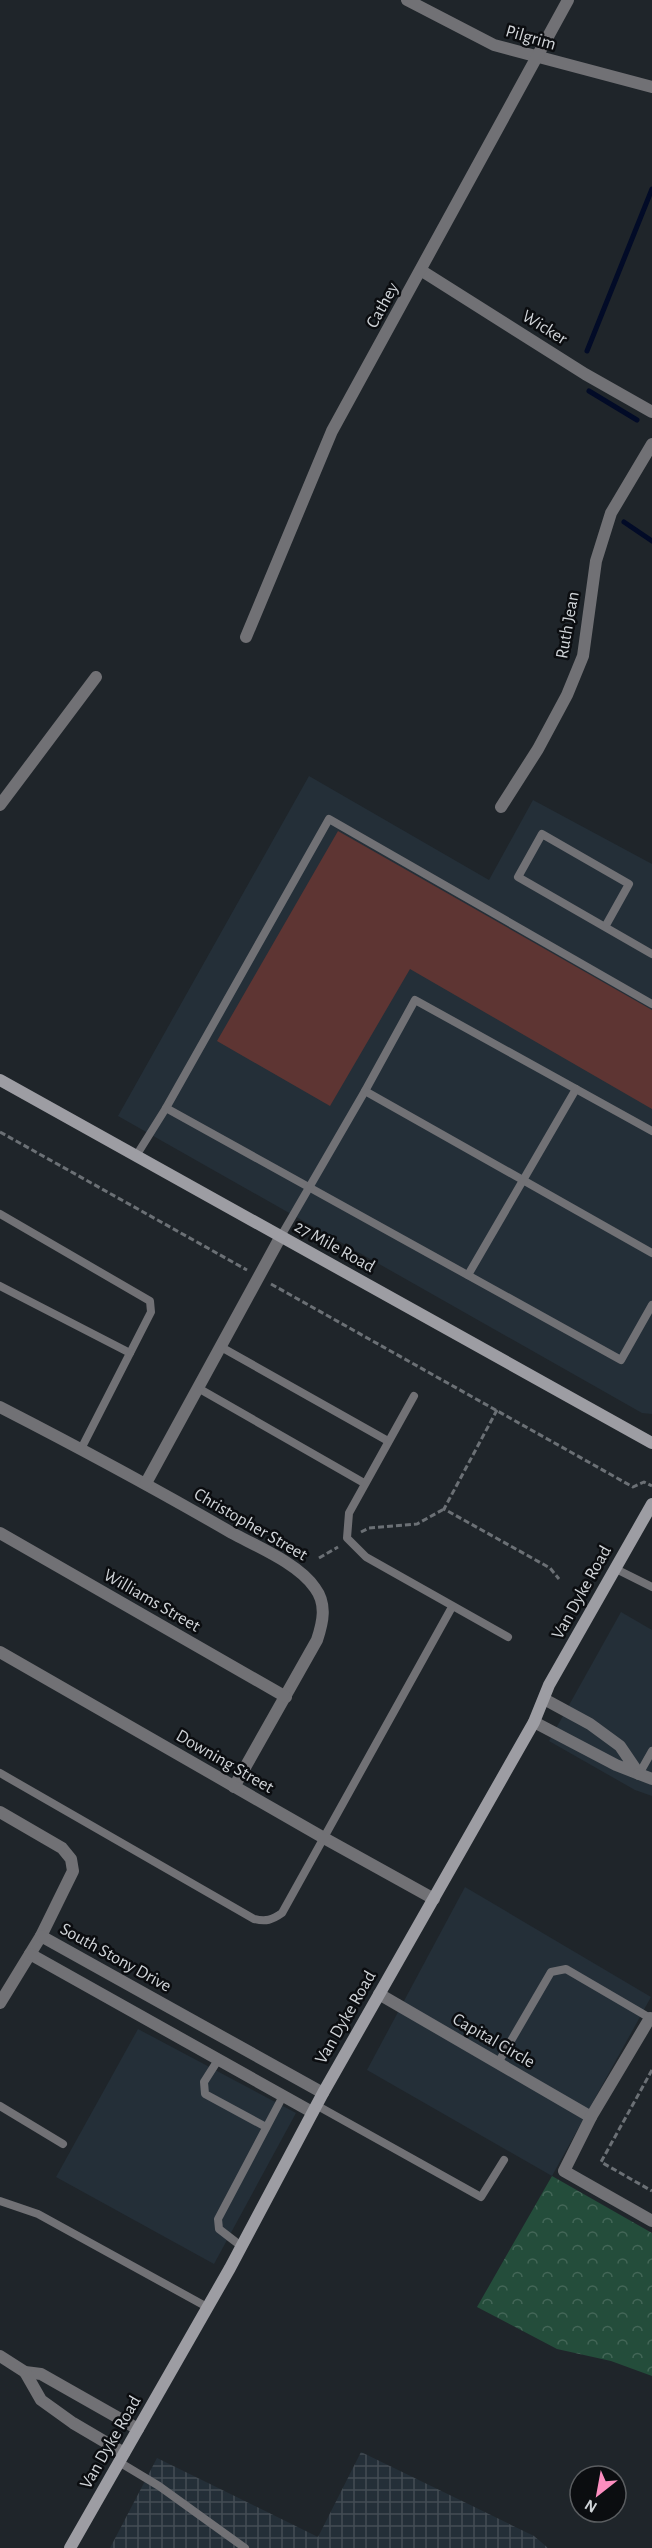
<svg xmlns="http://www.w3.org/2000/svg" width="652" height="2548" font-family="'Alegreya Sans',sans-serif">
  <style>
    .built { fill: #242f38 }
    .industrial { fill: url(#industrial-grid) }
    .forest { fill: url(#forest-crowns) }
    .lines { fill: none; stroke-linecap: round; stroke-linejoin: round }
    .stream { stroke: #020b27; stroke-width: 5 }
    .building { fill: #5e3533 }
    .path { stroke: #6b7075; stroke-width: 3; stroke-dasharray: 6 3; stroke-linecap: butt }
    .lane { stroke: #717175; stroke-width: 8 }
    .street { stroke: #717175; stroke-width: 12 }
    .secondary { stroke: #9d9da3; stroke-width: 12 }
    .labels { text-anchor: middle; stroke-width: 5; stroke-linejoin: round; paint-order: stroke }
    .street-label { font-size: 18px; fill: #d0d4d8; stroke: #0b0d10 }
  </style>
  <defs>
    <pattern id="industrial-grid" width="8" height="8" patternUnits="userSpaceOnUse" patternTransform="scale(1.5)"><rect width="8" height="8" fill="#242f38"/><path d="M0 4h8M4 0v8" fill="none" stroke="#434c54"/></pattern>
    <pattern id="forest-crowns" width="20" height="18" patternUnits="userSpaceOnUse" patternTransform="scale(1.5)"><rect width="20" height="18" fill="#244d3b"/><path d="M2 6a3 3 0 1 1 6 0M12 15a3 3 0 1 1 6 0" fill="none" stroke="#436657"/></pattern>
  </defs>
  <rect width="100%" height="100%" fill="#1f252a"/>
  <g class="built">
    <path d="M309,776L489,880L533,800L652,864V1414L642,1413L118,1116Z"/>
    <path d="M621,1612L652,1630V1796L635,1790L549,1741Z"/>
    <path d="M465,1887L651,1997L552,2176L367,2070Z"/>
    <path d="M138,2029L296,2113L214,2264L56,2177Z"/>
  </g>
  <path class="industrial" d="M361,2452L534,2536L548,2548H110L157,2458L318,2537Z"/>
  <path class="forest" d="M552,2176L652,2233V2376L611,2361L557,2349L477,2307Z"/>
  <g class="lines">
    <g class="stream">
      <path d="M587,351L652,189"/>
      <path d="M589,391L637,420"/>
      <path d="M624,522L652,541"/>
    </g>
  </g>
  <path class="building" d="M338,831L652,1010V1109L410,969L330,1106L217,1041Z"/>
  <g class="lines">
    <g class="path">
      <path d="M0,1132L247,1270"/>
      <path d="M271,1284L633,1487L644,1482L652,1486"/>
      <path d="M497,1410L444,1509L550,1568L559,1579"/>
      <path d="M361,1532L369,1528L417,1524L444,1509"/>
      <path d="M319,1558L338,1547"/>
      <path d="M652,2070L601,2162L652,2191"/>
    </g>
    <g class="lane">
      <path d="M605,927L629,884L542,834L518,877L652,954"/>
      <path d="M652,1004L329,819L166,1108L621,1360L652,1305"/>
      <path d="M365,1091L415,1000L652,1131"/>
      <path d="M136,1156L166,1108"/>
      <path d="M0,1214L150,1301L151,1312L81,1449"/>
      <path d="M281,1236L365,1091L652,1253"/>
      <path d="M468,1275L576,1089"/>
      <path d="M0,1286L130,1353"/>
      <path d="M221,1347L388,1441"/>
      <path d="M198,1388L364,1483"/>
      <path d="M414,1396L349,1513L347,1538L366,1557L508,1637"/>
      <path d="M614,1568L652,1587"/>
      <path d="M0,1773L254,1919C266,1922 272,1920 282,1913L452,1607"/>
      <path d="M639,1774L652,1751"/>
      <path d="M218,2060L204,2082L205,2094L266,2127"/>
      <path d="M498,2063L551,1972L566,1969L650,2018"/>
      <path d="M316,2105L481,2197L504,2160"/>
      <path d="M0,2106L63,2144"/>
      <path d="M0,2201L38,2214L207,2307"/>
      <path d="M241,2246L219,2229L218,2219L283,2096"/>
      <path d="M119,2462L159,2486L245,2548"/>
    </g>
    <g class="street">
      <path d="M407,0L494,45L652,87"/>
      <path d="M422,271L585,374L652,412"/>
      <path d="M246,637L332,431L568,0"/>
      <path d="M0,805L96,677"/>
      <path d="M501,807L538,749L567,695L583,656L596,561L611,513L652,444"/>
      <path d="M0,1407C78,1447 156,1489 232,1533C258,1547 299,1564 315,1588C327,1604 323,1622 317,1640L234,1787"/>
      <path d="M146,1483L281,1236"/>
      <path d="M0,1533L286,1697"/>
      <path d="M0,1652L324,1838L434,1899"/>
      <path d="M534,1722L616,1765L639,1774L620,1746L590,1724L544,1699"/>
      <path d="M639,1774L652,1779"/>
      <path d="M0,1812L62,1848L71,1859L73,1871L41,1936L0,2003"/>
      <path d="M41,1936L323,2093"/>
      <path d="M30,1954L312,2112"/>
      <path d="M379,1994L591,2117"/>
      <path d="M652,2019L650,2018L591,2117L564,2171L652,2221"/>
      <path d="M0,2356L25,2372L41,2374L138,2429"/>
      <path d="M25,2372L41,2400L73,2423L124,2453"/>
    </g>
    <g class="secondary">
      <path d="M0,1080L652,1443"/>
      <path d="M70,2548L230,2268L323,2093L534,1722L549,1685L652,1504"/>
    </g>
  </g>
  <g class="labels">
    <g class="street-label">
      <text transform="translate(531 37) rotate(16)" y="6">Pilgrim</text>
      <text transform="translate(382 305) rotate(-61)" y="6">Cathey</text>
      <text transform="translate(545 327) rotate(32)" y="6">Wicker</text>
      <text transform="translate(567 625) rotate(-80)" y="6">Ruth Jean</text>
      <text transform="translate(335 1246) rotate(29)" y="6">27 Mile Road</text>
      <text transform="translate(251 1524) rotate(30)" y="6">Christopher Street</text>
      <text transform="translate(581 1592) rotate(-61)" y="6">Van Dyke Road</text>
      <text transform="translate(152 1600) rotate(30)" y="6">Williams Street</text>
      <text transform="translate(225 1761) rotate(30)" y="6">Downing Street</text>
      <text transform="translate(116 1957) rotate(29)" y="6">South Stony Drive</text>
      <text transform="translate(345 2017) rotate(-60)" y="6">Van Dyke Road</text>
      <text transform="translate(494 2040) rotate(30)" y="6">Capital Circle</text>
      <text transform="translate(110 2442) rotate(-60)" y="6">Van Dyke Road</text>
    </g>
  </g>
  <g transform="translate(598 2494) rotate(211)"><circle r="28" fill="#0b0d10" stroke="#5a5d60" stroke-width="1.5"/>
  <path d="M0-4.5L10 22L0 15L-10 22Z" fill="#fd8ec0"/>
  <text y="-9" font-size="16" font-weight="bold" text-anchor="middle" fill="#d0d4d8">N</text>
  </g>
</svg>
